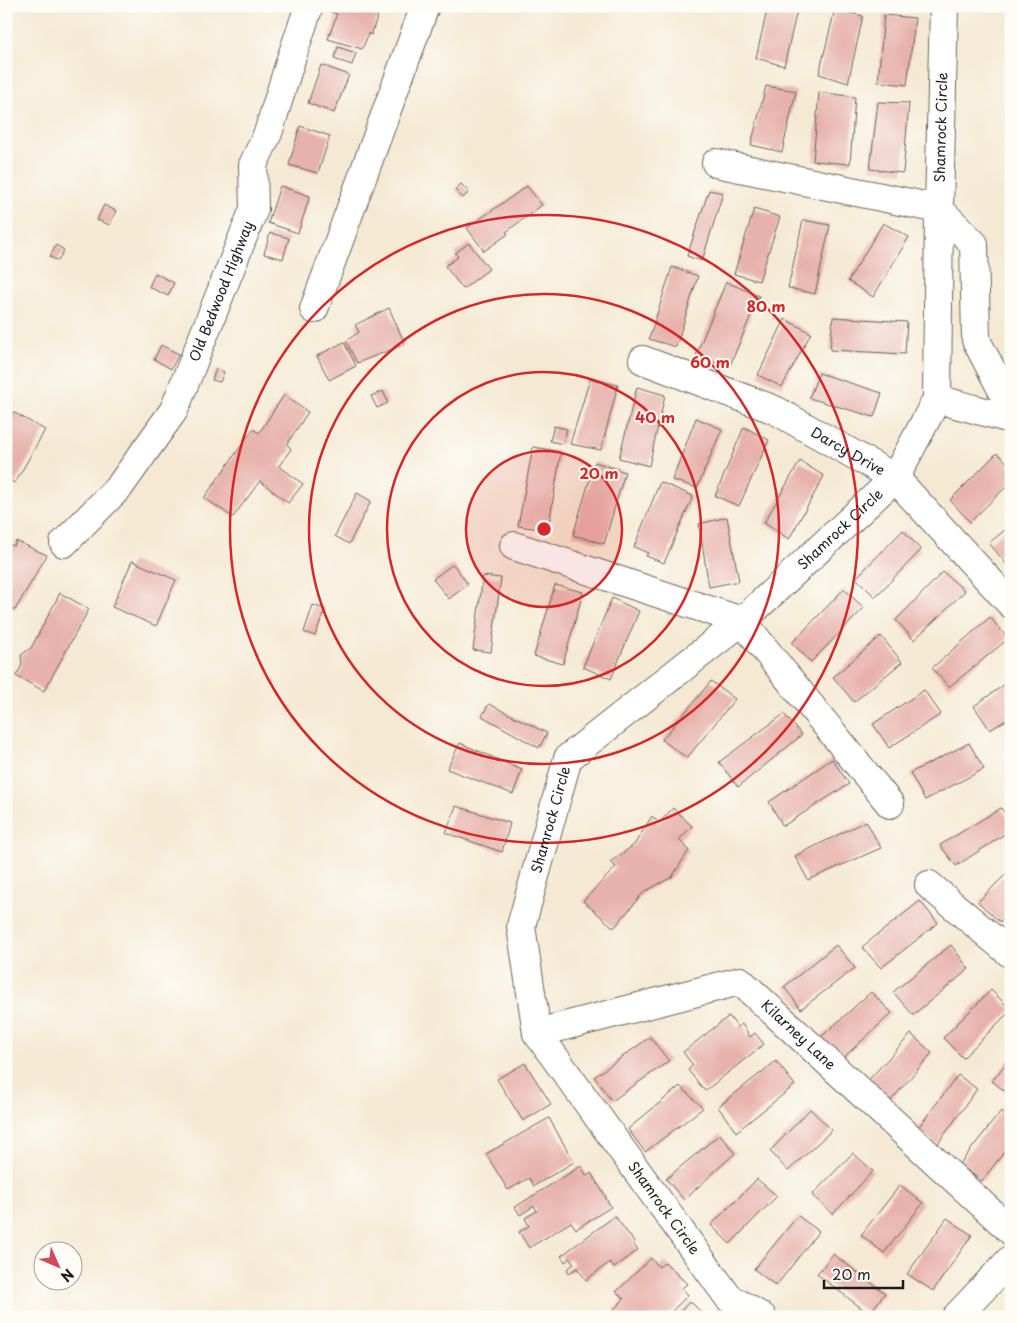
<svg xmlns="http://www.w3.org/2000/svg" width="1017" height="1323" font-family="'Playpen Sans',sans-serif">
  <style>
    .building { fill: #e7b2ab }
    .lines { fill: none; stroke-linecap: round; stroke-linejoin: round }
    .minor-casing { stroke: #68645c; stroke-width: 30 }
    .minor { stroke: #fff; stroke-width: 28 }
    .ring { fill: none; stroke: #d62828; stroke-width: 2.5 }
    .labels { text-anchor: middle; stroke-width: 4; stroke-linejoin: round; paint-order: stroke }
    .street-label { font-size: 14px; fill: #1c1c1c; stroke: #fdfcf7 }
    .centre { fill: #d62828; stroke: #fdfcf7; stroke-width: 2.5 }
    .ring-label { font-size: 15px; text-anchor: middle; font-weight: bold; fill: #d62828; stroke: #fdfcf7; stroke-width: 4; stroke-linejoin: round; paint-order: stroke }
  </style>
  <rect width="100%" height="100%" fill="#fdfcf7"/>
  <filter id="ink" filterUnits="userSpaceOnUse"><feTurbulence type="fractalNoise" baseFrequency=".02" numOctaves="2"/><feDisplacementMap in="SourceGraphic" scale="10" xChannelSelector="R" yChannelSelector="G"/><feConvolveMatrix kernelMatrix="1 2 1 2 8 2 1 2 1" color-interpolation-filters="sRGB"/></filter>
  <filter id="wash" filterUnits="userSpaceOnUse"><feTurbulence type="fractalNoise" baseFrequency=".0096" numOctaves="4" result="noise"/><feDisplacementMap in="SourceGraphic" scale="20" xChannelSelector="R" yChannelSelector="G"/><feGaussianBlur stdDeviation="1.12" result="paint"/><feColorMatrix in="noise" values="0 0 0 0 0 0 0 0 0 0 0 0 0 0 0 0 0 1.4 0 .05"/><feComposite in="paint" operator="in"/></filter>
  <g filter="url(#wash)">
    <rect width="100%" height="100%" fill="#f5e9d3"/>
    <g id="blocks">
      <g class="building">
        <path d="M330,6H361L379,12L371,35L369,33L362,49L328,39L337,14L328,11Z"/>
        <path d="M768,6H798L784,66L756,58Z"/>
        <path d="M835,9L863,16L848,83L819,74Z"/>
        <path d="M884,15L915,18L907,85L878,82Z"/>
        <path d="M338,47L356,53L352,65L334,59Z"/>
        <path d="M1008,60H1011V97H1007Z"/>
        <path d="M321,65L349,75L334,113L308,103Z"/>
        <path d="M766,86L796,91L782,152L751,145Z"/>
        <path d="M819,92L855,97L850,164L813,161Z"/>
        <path d="M878,102L909,103L903,173L870,169Z"/>
        <path d="M300,126L330,136L318,173L289,165Z"/>
        <path d="M461,184L469,192L463,198L455,190Z"/>
        <path d="M280,186L310,196L298,233L268,223Z"/>
        <path d="M527,186L542,205L506,232L508,234L484,251L467,228Z"/>
        <path d="M709,190L723,193L702,261L687,256Z"/>
        <path d="M104,205L116,211L110,225L97,220Z"/>
        <path d="M754,209L780,217L759,281L734,274Z"/>
        <path d="M803,220L830,225L815,294L788,288Z"/>
        <path d="M883,223L909,237L873,297L848,281Z"/>
        <path d="M270,233L289,238L283,259L264,254Z"/>
        <path d="M469,243L489,269L463,289L445,266L458,257L455,253Z"/>
        <path d="M56,245L64,250L58,261L50,257Z"/>
        <path d="M672,267L698,276L676,347L649,339Z"/>
        <path d="M155,273L174,283L168,296L149,287Z"/>
        <path d="M726,282L759,296L729,368L696,355Z"/>
        <path d="M389,308L405,344L357,363L346,341L359,332L355,325Z"/>
        <path d="M833,317L907,322L905,354L830,350Z"/>
        <path d="M785,319L811,333L782,387L758,375Z"/>
        <path d="M344,342L356,366L329,380L317,356Z"/>
        <path d="M161,345L179,354L171,369L154,359Z"/>
        <path d="M216,369L224,372L220,382L212,380Z"/>
        <path d="M819,373L882,393L874,417L809,398Z"/>
        <path d="M590,379L618,385L601,450L570,444Z"/>
        <path d="M637,387L665,395L649,466L619,458Z"/>
        <path d="M383,391L388,403L377,408L371,396Z"/>
        <path d="M284,395L308,412L287,444L291,449L279,466L303,484L288,503L260,481L233,517L204,498L253,429L259,433Z"/>
        <path d="M6,408L45,430L15,483L6,479Z"/>
        <path d="M696,418L722,429L697,488L672,480Z"/>
        <path d="M554,426L567,429L563,444L550,441Z"/>
        <path d="M744,427L769,440L739,506L715,496Z"/>
        <path d="M533,447L561,452L548,530L518,526Z"/>
        <path d="M997,453L1011,466V482L970,522L950,500Z"/>
        <path d="M800,461L824,476L789,539L764,523Z"/>
        <path d="M595,462L625,472L604,544L573,535Z"/>
        <path d="M660,482L693,496L664,563L646,556L648,553L634,547Z"/>
        <path d="M357,493L371,501L349,544L335,536Z"/>
        <path d="M727,517L739,581L709,587L699,524Z"/>
        <path d="M1011,525V564L1008,566L989,543Z"/>
        <path d="M903,530L921,550L875,597L856,578Z"/>
        <path d="M16,541L47,555L15,610L6,606V543L14,546Z"/>
        <path d="M132,561L176,580L156,626L112,607Z"/>
        <path d="M453,564L468,584L449,599L433,579Z"/>
        <path d="M943,572L965,591L914,640L896,620Z"/>
        <path d="M483,576L501,578L491,652L473,650Z"/>
        <path d="M555,585L583,592L563,664L534,656Z"/>
        <path d="M844,589L864,608L811,662L792,643Z"/>
        <path d="M60,593L89,609L44,691L16,676L22,665L21,655L31,648Z"/>
        <path d="M612,598L639,611L611,679L583,667Z"/>
        <path d="M313,605L325,609L315,636L304,632Z"/>
        <path d="M990,617L1008,639L949,687L932,668Z"/>
        <path d="M881,636L902,662L854,702L833,677Z"/>
        <path d="M1011,680V717L990,730L974,706Z"/>
        <path d="M711,681L735,699L687,758L662,740Z"/>
        <path d="M924,690L941,714L889,748L873,724Z"/>
        <path d="M489,704L547,733L539,748L482,716Z"/>
        <path d="M784,714L802,735L738,787L719,762Z"/>
        <path d="M460,743L522,770L513,794L447,769Z"/>
        <path d="M969,743L984,769L925,800L910,773Z"/>
        <path d="M832,759L849,784L783,826L769,802Z"/>
        <path d="M456,806L510,823L502,852L446,833Z"/>
        <path d="M673,808L692,826L679,840L689,850L672,877L644,892L614,928L583,901L616,867L610,862L634,845L652,816L659,823Z"/>
        <path d="M1001,808L1011,823V830L956,866L940,845Z"/>
        <path d="M866,821L881,848L808,880L795,856Z"/>
        <path d="M1011,869V913L1000,922L978,902Z"/>
        <path d="M920,901L938,923L881,968L862,947Z"/>
        <path d="M836,945L855,968L801,1009L784,987Z"/>
        <path d="M951,945L969,969L913,1015L893,992Z"/>
        <path d="M991,990L1011,1010L963,1058L943,1038Z"/>
        <path d="M871,992L892,1013L841,1060L819,1039Z"/>
        <path d="M729,1016L738,1028L742,1024L750,1037L755,1033L764,1044L705,1091L688,1070L693,1065L683,1052Z"/>
        <path d="M911,1034L932,1053L886,1106L864,1085Z"/>
        <path d="M650,1037L669,1061L612,1101L594,1077Z"/>
        <path d="M1011,1057V1096L992,1081Z"/>
        <path d="M776,1061L795,1085L736,1132L718,1107Z"/>
        <path d="M525,1063L551,1104L523,1121L497,1079Z"/>
        <path d="M958,1075L977,1089L937,1145L918,1128Z"/>
        <path d="M680,1086L703,1108L645,1152L628,1129Z"/>
        <path d="M810,1109L832,1130L788,1171L770,1151Z"/>
        <path d="M1001,1111L1011,1118V1143L982,1181L959,1165Z"/>
        <path d="M549,1118L574,1162L534,1186L529,1178L508,1190L486,1154Z"/>
        <path d="M720,1134L735,1153L684,1200L666,1179Z"/>
        <path d="M853,1153L873,1171L833,1214L812,1195Z"/>
        <path d="M581,1166L587,1176L591,1173L606,1197H605L611,1207L576,1229L571,1222L529,1248L519,1232L529,1226L525,1218L537,1211L534,1206L520,1215L515,1207Z"/>
        <path d="M757,1179L777,1196L730,1244L711,1225Z"/>
        <path d="M900,1185L923,1203L884,1253L861,1235Z"/>
        <path d="M615,1216L635,1243L633,1244L638,1250L614,1268L610,1262L586,1280L577,1268L569,1273L567,1269L574,1264L570,1258L565,1262L561,1256Z"/>
        <path d="M798,1216L819,1231L776,1286L754,1269Z"/>
        <path d="M947,1218L972,1235L933,1291L907,1274Z"/>
        <path d="M833,1254L885,1293L869,1314L817,1274Z"/>
        <path d="M651,1258L659,1267L665,1262L687,1284L682,1288L688,1295L666,1317H621L614,1309L624,1299L616,1292Z"/>
        <path d="M690,1301L706,1317H675Z"/>
      </g>
    </g>
  </g>
  <g filter="url(#ink)">
    <use href="#blocks" fill-opacity="0" stroke="#68645c" stroke-width="1"/>
    <g class="lines">
      <defs>
        <g id="minor">
          <path d="M716,163L939,209L974,244L976,340L1011,407"/>
          <path d="M314,309L425,6"/>
          <path id="s1" d="M643,360L775,410L895,478L1011,604"/>
          <path d="M937,399L1011,419"/>
          <path id="s2" d="M64,543L120,486L174,410L254,209L253,165L268,133L291,59L309,6"/>
          <path d="M514,546L742,621L890,804"/>
          <path d="M929,885L1011,954"/>
          <path id="s3" d="M537,1033L740,981L1011,1231"/>
          <path id="s4" d="M762,1317L729,1298L537,1033L521,926L568,758L742,621L895,478L937,399L939,209L944,6"/>
          <path d="M956,1317L1011,1259"/>
        </g>
      </defs>
      <use href="#minor" class="minor-casing"/>
      <use href="#minor" class="minor"/>
    </g>
  </g>
  <circle cx="544" cy="529" r="78" fill="#d62828" fill-opacity=".12"/>
  <g class="ring">
    <circle cx="544" cy="529" r="78"/>
    <circle cx="544" cy="529" r="157"/>
    <circle cx="544" cy="529" r="235"/>
    <circle cx="544" cy="529" r="314"/>
  </g>
  <g class="labels">
    <g class="street-label">
      <text dy="5" stroke="none"><textPath href="#s4" startOffset="1440">Shamrock Circle</textPath></text>
      <text dy="5" stroke="none"><textPath href="#s2" startOffset="301">Old Bedwood Highway</textPath></text>
      <text dy="5" stroke="none"><textPath href="#s1" startOffset="225">Darcy Drive</textPath></text>
      <text dy="5" stroke="none"><textPath href="#s4" startOffset="1004">Shamrock Circle</textPath></text>
      <text dy="5" stroke="none"><textPath href="#s4" startOffset="584">Shamrock Circle</textPath></text>
      <text dy="5" stroke="none"><textPath href="#s3" startOffset="289">Kilarney Lane</textPath></text>
      <text transform="translate(664 1208) rotate(54)" y="5">Shamrock Circle</text>
    </g>
  </g>
  <circle cx="544" cy="529" r="8" class="centre"/>
  <g class="ring-label">
    <text x="766" y="312">80 m</text>
    <text x="710" y="368">60 m</text>
    <text x="655" y="423">40 m</text>
    <text x="599" y="479">20 m</text>
  </g>
  <rect width="1017" height="1323" fill="none" stroke="#fdfcf7" stroke-width="25"/>
  <g transform="translate(58 1266) rotate(135)"><circle r="24" fill="#fdfcf7" stroke="#a3a29f"/>
  <path d="M0-4L9 19L0 12L-9 19Z" fill="#d1495b"/>
  <text y="-8" font-size="14" font-weight="bold" text-anchor="middle" fill="#1c1c1c">N</text>
  </g>
  <path d="M824 1280v8h79v-8" fill="none" stroke="#1c1c1c" stroke-width="2.5"/>
  <text x="832" y="1280" font-size="15" fill="#1c1c1c" stroke="#fdfcf7" stroke-width="4" paint-order="stroke">20 m</text>
</svg>
